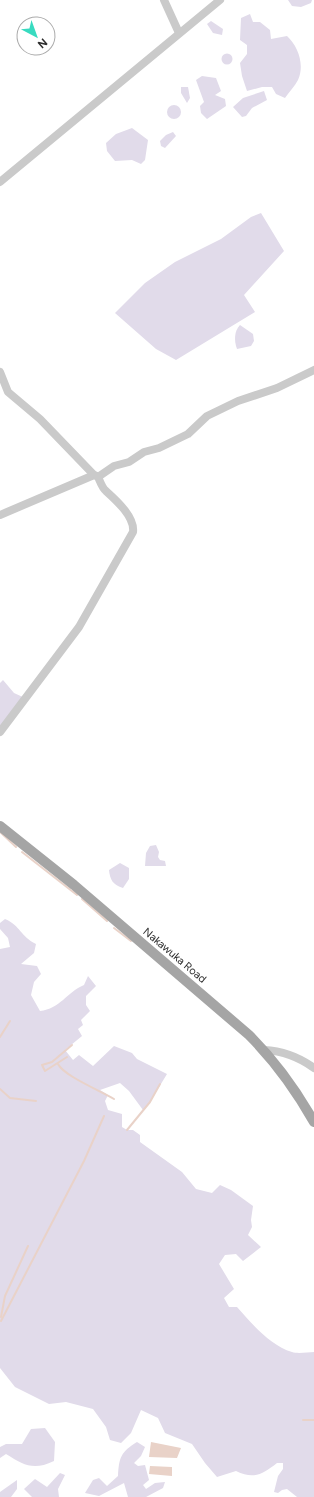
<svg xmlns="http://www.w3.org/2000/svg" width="314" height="1497" font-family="Figtree,sans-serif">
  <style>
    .green { fill: #e1dbea }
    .water { fill: #e9d2c8 }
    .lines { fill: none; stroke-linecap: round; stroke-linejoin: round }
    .stream { stroke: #e9d2c8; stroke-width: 2 }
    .minor { stroke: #cacaca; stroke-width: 8 }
    .major { stroke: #a5a5a5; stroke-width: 10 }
    .labels { text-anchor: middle; stroke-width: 4; stroke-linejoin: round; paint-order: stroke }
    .street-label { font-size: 11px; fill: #2d2d2d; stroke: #fff }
  </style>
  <rect width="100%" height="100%" fill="#fff"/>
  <g class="green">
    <path d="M288,0H312L311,3L301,7L292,6Z"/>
    <path d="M250,14L253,22H260L270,30L271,39L287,36C298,46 305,65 298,80C295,86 289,92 285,98L276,94L272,87H262L247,91L242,76L240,63L247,54V45L240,40L241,18Z"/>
    <path d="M211,21L223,29L222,35L213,33L207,24Z"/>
    <circle cx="227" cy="59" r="5.5"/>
    <path d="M202,76L216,78L221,91L215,95L225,99L226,106L207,119L201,113L200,106L204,102L196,80Z"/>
    <path d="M181,87H188L190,98L187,103L181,93Z"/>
    <path d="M264,91L267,100L252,108L246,116L242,117L233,107L243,98Z"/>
    <circle cx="174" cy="112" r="7"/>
    <path d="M132,128L148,140L145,160L141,164L132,160L115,161L107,151L106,143L116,134Z"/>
    <path d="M173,132L176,136L165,148L161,146L160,141L166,135Z"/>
    <path d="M261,213L284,251L244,295L255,312L176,360L156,349L115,313L145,283L175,262L221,239L251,217Z"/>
    <path d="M240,325L253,334L254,341L251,346L237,349C234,341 234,331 240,325Z"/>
    <path d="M3,680L14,693L25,698L0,730V683Z"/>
    <path d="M156,845L159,852L158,857L160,860L165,861L166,866H145L146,853L150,846Z"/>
    <path d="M120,863L129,868V879L123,888C113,885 110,880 109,870Z"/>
    <path d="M5,919C21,926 20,936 36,944L34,953L21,964L37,966L41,974L34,982L31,995L40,1011C60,1009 67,992 84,985L88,976L96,986L86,996V1005L90,1011L81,1020L83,1025L78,1029L82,1036L65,1050L73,1060L79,1055L93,1066L114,1046L132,1053L137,1059L167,1074L150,1102L143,1110L129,1091L120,1083L100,1090L108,1095L105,1101L108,1110L122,1114V1127L127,1130H133L140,1135V1142L182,1172L196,1189L212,1193L220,1185L231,1190L253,1206L251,1220L252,1227L248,1235L261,1247L243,1261L236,1254L225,1255L219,1264L234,1289L224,1298L229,1307H237C252,1324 270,1345 292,1352C298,1354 308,1352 314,1352V1497H297L287,1489L282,1490L278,1493L274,1492L278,1476L283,1469V1463H277C263,1474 254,1480 236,1471L217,1477L205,1463L192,1444L165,1433L158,1418L141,1410L131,1433L121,1443L110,1440L106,1427L93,1409L66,1402L49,1404L15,1387L0,1368V949L10,947L8,938L0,929V923Z"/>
    <path d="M45,1428L55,1442L54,1461C33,1471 24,1465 6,1454L0,1458V1447L6,1444H22L31,1429Z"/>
    <path d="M137,1442L145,1447L141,1456L134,1463L138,1466L145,1465L149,1480L143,1485L146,1489L155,1483L165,1482L163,1488L146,1497H128L124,1483L99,1496L85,1493L93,1480L99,1478L107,1486L118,1476C119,1457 121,1452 137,1442Z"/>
    <path d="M60,1473L65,1475L58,1489L59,1497H32L24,1489L35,1479L47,1487Z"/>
    <path d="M17,1480V1489L11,1497H0V1492Z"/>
  </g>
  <g class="water">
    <path d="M151,1442L181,1448L177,1458L149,1457Z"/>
    <path d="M150,1466L172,1467V1476L149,1474Z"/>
  </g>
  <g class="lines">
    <g class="stream">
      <path d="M0,832L16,847"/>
      <path d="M22,852L77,895"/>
      <path d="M82,899L107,921"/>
      <path d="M114,928L131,941"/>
      <path d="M0,1037L10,1021"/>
      <path d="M67,1057L45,1071L42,1065L52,1062L72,1045"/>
      <path d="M58,1064C64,1076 101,1091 114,1099"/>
      <path d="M0,1089L10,1098L36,1101"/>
      <path d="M127,1130L150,1102L160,1084"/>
      <path d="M1,1317L5,1296L28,1246"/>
      <path d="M1,1321L84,1161L104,1116"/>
      <path d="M303,1420H314"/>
    </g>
    <g class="minor">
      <path d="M164,0L179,33"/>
      <path d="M0,182L220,0"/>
      <path d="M0,372L8,392L40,419L94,475"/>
      <path d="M0,515L94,475L97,476"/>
      <path d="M0,732L79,627L133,532C135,517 116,500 106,491C102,488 100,481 98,477L114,466L129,462L144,452L159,448L188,434L207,416L238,401L277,388L314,370"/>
      <path d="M264,1050C283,1051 299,1057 314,1068"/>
    </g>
    <path class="major" d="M0,826L74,885L249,1035C274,1060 296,1090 314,1122"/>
  </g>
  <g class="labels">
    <g class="street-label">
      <text transform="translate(175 955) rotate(40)" y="4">Nakawuka Road</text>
    </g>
  </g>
  <g transform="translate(36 36) rotate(139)"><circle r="19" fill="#ffffff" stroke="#ababab"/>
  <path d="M0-3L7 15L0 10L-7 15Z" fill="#38dbc0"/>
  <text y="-6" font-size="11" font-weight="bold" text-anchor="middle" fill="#2d2d2d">N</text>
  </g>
</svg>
